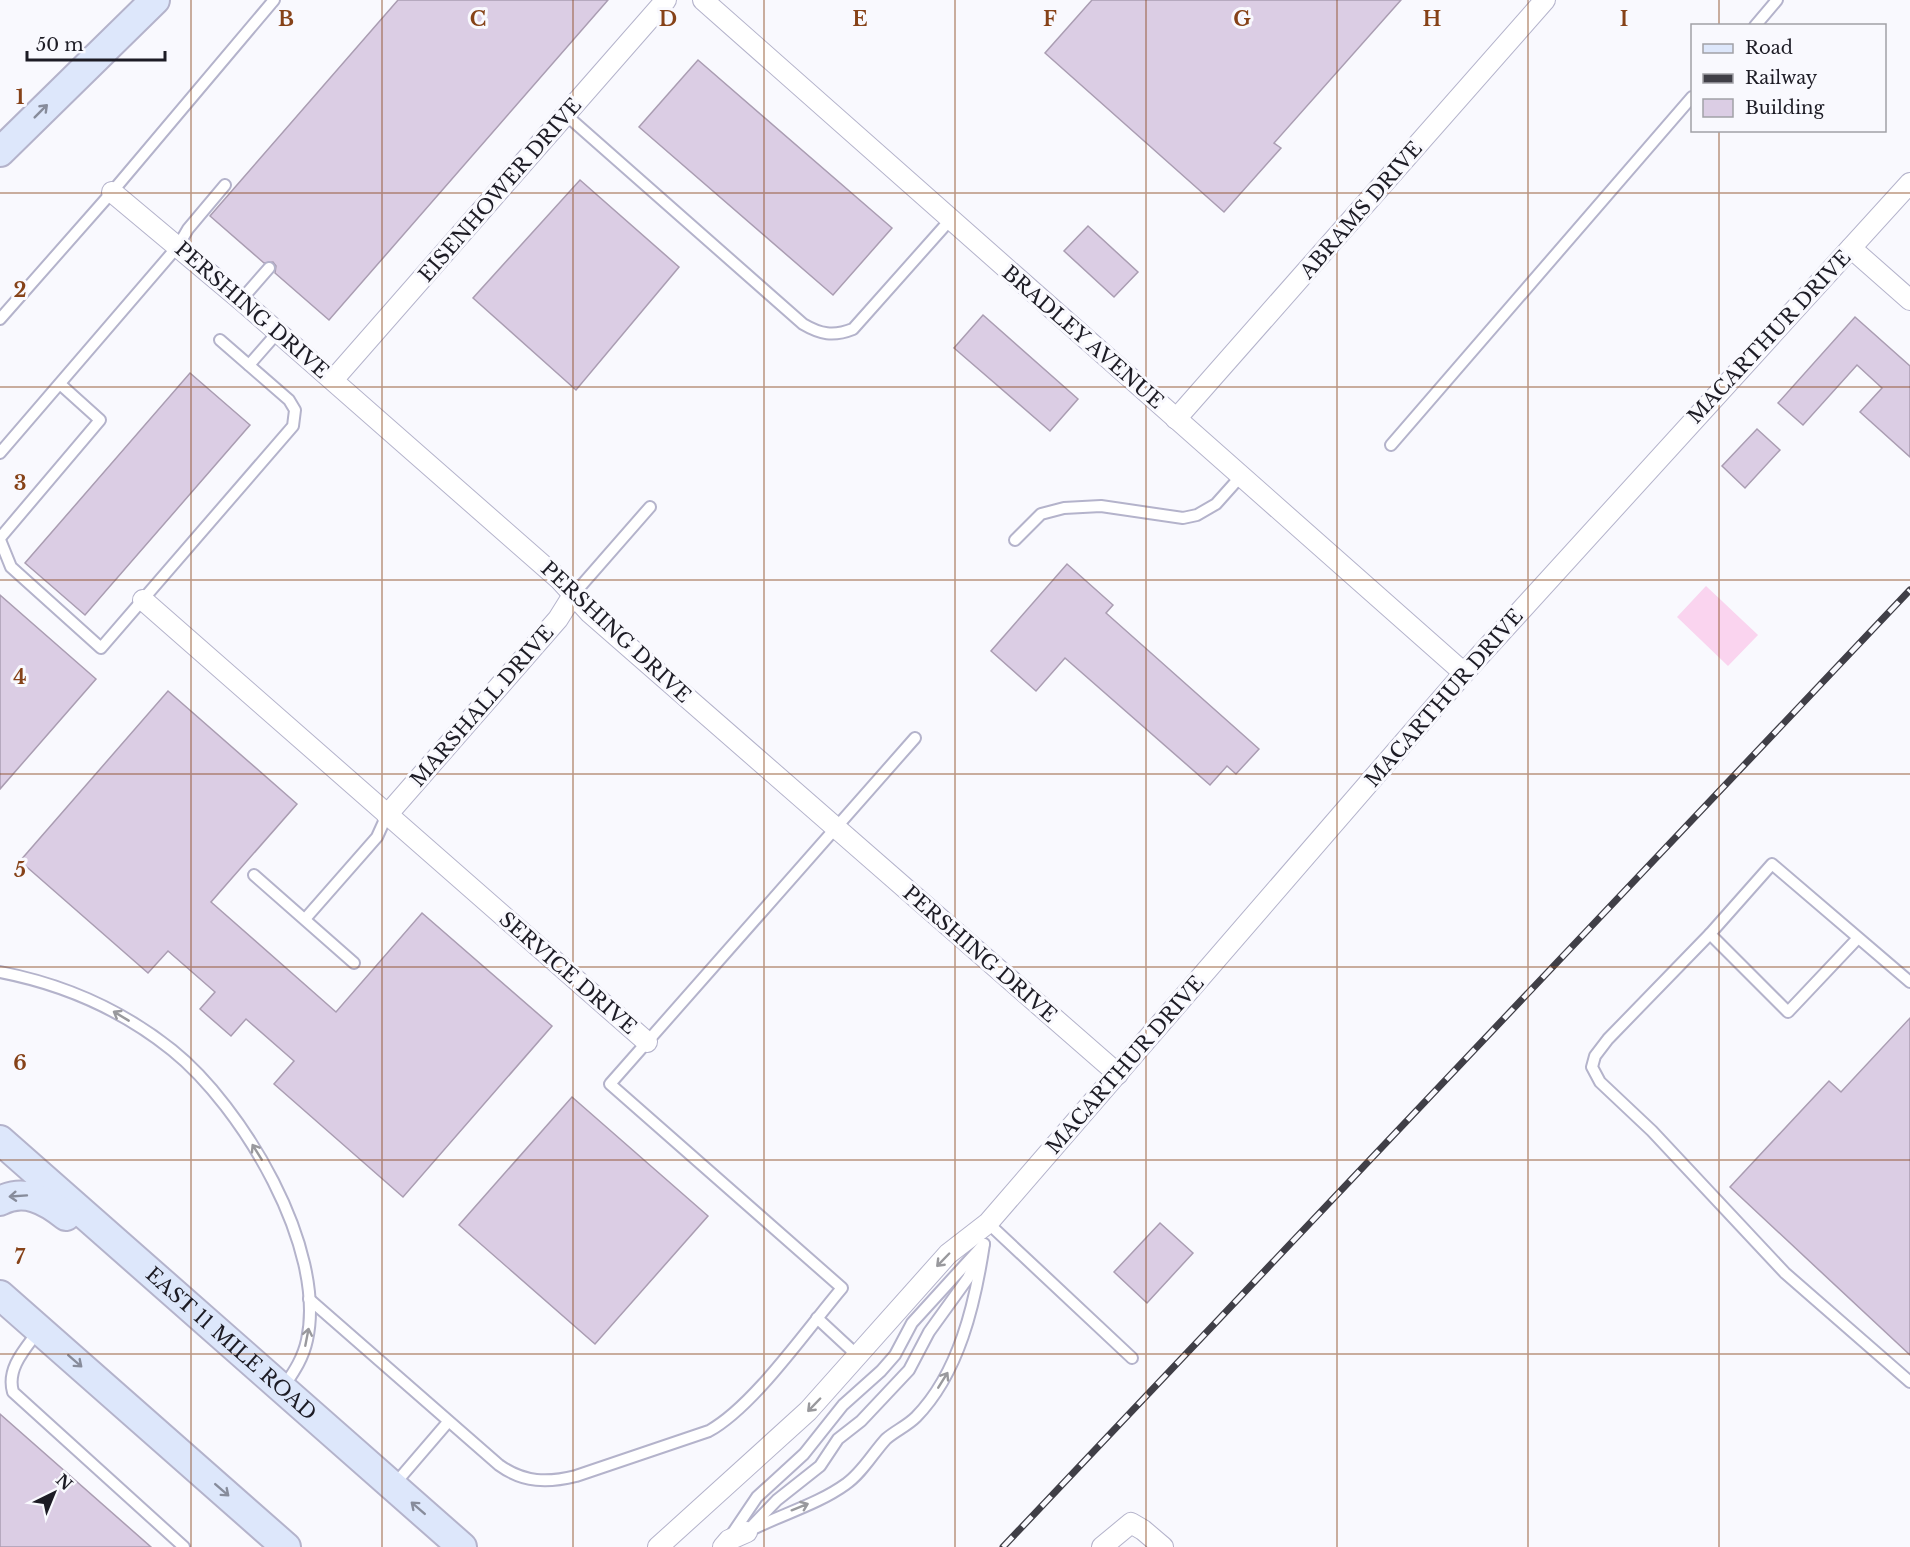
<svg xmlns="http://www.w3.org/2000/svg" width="1910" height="1547" font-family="'Libre Baskerville',serif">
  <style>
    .green { fill: #fad4ef }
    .building { fill: #dbcde4; stroke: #aa9db2; stroke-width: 1.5 }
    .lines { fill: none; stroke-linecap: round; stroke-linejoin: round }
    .service-casing { stroke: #b4b3cb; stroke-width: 14 }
    .minor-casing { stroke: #b4b3cb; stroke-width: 22 }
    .secondary-casing { stroke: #b4b3cb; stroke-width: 32 }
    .service { stroke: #fff; stroke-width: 10 }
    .minor { stroke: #fff; stroke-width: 20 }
    .secondary { stroke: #dde7fb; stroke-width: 28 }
    .rail-casing { stroke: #403f47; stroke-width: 7 }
    .rail { stroke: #f9f9fe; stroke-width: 4.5; stroke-dasharray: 14; stroke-linecap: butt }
    .oneway { stroke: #878c9b }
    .oneway2 { stroke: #99999d }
    .grid { fill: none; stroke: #864218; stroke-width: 1.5; stroke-opacity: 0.55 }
    .labels { text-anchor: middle; stroke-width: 6; stroke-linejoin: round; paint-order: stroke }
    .street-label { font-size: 20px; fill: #1d1c25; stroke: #f9f9fe }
    .grid-label { font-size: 20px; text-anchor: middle; font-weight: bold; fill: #864218; stroke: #f9f9fe; stroke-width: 6; stroke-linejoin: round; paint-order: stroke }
  </style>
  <rect width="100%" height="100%" fill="#f9f9fe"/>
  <path class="green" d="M1706,586L1758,635L1728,666L1677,617Z"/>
  <g class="building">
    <path d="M398,0H608L329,320L275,273L276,266L273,262L264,263L210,216Z"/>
    <path d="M1092,0H1401L1274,143L1281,148L1224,212L1045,53Z"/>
    <path d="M698,60L892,228L833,295L639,127Z"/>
    <path d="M580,180L679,267L576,390L473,298Z"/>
    <path d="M1088,226L1138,272L1114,297L1064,251Z"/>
    <path d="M983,315L1078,399L1050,431L954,348Z"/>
    <path d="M1855,317L1910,366V457L1860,412L1882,388L1857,365L1803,425L1778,403Z"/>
    <path d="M190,373L250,425L85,615L25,563Z"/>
    <path d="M1757,429L1780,450L1745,488L1722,466Z"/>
    <path d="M1067,564L1113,605L1106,613L1259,749L1236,774L1227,766L1210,785L1065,658L1036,691L991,651Z"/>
    <path d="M0,595L96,679L0,789Z"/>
    <path d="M168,691L297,804L211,902L336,1012L422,913L552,1026L403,1197L274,1084L294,1061L246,1019L231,1036L200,1009L215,992L168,951L148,973L20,861Z"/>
    <path d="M1910,1018V1355L1730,1187L1829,1081L1841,1092Z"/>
    <path d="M572,1097L708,1216L595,1344L459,1225Z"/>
    <path d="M1160,1223L1193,1253L1147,1303L1114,1272Z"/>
    <path d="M0,1414L151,1547H0Z"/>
  </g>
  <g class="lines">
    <defs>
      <g id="service">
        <path d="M1755,26L1777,0"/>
        <path d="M566,115L803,324C820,334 833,337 853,329L950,220"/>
        <path d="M241,300L269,268"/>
        <path d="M0,319L112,192L274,0"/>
        <path d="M249,365L278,332"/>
        <path d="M1391,445L1692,97"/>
        <path d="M0,453L178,246L188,229L225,185"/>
        <path d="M0,538L100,420L60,384"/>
        <path d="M0,540L11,567L101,648L293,426L295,410L289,400L220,340"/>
        <path d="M1015,540L1041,514L1064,508L1101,506L1183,518L1197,515L1216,504L1241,476"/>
        <path d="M573,595L650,507"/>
        <path d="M254,875L354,963"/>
        <path d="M305,919L377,837L387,815"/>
        <path d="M1710,934L1608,1039L1595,1056L1592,1067L1600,1082L1652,1131L1785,1273L1910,1382"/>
        <path d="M1858,938L1788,1012L1710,934L1772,864L1910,982"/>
        <path d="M0,972C62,984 122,1010 172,1050C242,1106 327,1248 307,1340C303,1359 293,1373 283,1388"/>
        <path d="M988,1223L1132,1358"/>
        <path d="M309,1299L499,1465C524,1483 548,1483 576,1476L709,1431C754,1406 807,1329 842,1288L610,1084L915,738"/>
        <path d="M817,1318L858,1356"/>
        <path d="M39,1330C26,1348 6,1368 13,1392L184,1547"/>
        <path d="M393,1486L448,1422"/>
        <path d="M753,1525L777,1500L820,1466L838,1439L861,1421L909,1370L929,1332L968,1278L980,1253"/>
        <path d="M747,1532C779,1515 817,1505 846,1484C862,1473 873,1453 886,1439C895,1431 907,1426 916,1417C959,1373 975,1304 984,1244"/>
        <path d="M730,1537L757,1497L804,1454L843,1405L881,1371L895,1355L912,1323L984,1244"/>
      </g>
      <g id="minor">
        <path d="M703,0L1464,673"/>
        <path d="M112,192L241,300L560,580L590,613L1118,1074"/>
        <path d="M1851,248L1910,300"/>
        <path d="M333,380L666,0"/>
        <path d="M1176,419L1545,0"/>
        <path d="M143,600L647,1042"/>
        <path d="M387,815L558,619L573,595"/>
        <path d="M658,1547L808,1411L948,1254L988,1223L1464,673L1910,183"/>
        <path d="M723,1547L729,1540L747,1532"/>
        <path d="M1102,1547L1131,1523L1143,1530L1163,1547"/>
      </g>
      <g id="secondary">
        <path d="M0,152L155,0"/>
        <path id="s1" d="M0,1140L462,1547"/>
        <path d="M0,1201C24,1188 46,1200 66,1216"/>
        <path d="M0,1295L286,1547"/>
      </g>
    </defs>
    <use href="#service" class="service-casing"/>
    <use href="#minor" class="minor-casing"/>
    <use href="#secondary" class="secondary-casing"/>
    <use href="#service" class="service"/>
    <use href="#minor" class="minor"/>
    <use href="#secondary" class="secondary"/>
    <defs>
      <path id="rail" d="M1003,1547L1910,590"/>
    </defs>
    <use href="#rail" class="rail-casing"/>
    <use href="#rail" class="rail"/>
  </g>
  <defs><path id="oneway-shaft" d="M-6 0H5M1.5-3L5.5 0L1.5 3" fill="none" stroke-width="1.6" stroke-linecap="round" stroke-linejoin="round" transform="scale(1.5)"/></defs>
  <g class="oneway">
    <use href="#oneway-shaft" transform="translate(41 111) rotate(-45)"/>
    <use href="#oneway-shaft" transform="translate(18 1196) rotate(176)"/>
    <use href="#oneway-shaft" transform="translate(75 1361) rotate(41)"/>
    <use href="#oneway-shaft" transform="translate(222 1490) rotate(41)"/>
    <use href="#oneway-shaft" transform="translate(418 1508) rotate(-139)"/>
  </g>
  <g class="oneway2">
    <use href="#oneway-shaft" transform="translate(121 1016) rotate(-149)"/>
    <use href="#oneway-shaft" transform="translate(257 1152) rotate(-122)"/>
    <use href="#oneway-shaft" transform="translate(943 1260) rotate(134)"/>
    <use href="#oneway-shaft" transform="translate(307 1337) rotate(-79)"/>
    <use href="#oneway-shaft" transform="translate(943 1380) rotate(-58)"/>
    <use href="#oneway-shaft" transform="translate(814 1405) rotate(134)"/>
    <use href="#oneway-shaft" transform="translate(800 1507) rotate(-22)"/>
  </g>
  <path class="grid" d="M191,0V1547M382,0V1547M573,0V1547M764,0V1547M955,0V1547M1146,0V1547M1337,0V1547M1528,0V1547M1719,0V26M1719,130V1547M0,193H1910M0,387H1910M0,580H1910M0,774H1910M0,967H1910M0,1160H1910M0,1354H1910"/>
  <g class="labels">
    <g class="street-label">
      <text transform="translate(500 190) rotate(-49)" y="7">EISENHOWER DRIVE</text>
      <text transform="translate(1361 210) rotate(-49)" y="7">ABRAMS DRIVE</text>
      <text transform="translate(252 310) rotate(41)" y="7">PERSHING DRIVE</text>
      <text transform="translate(1083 337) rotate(41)" y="7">BRADLEY AVENUE</text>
      <text transform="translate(1769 337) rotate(-47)" y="7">MACARTHUR DRIVE</text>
      <text transform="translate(616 632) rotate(43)" y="7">PERSHING DRIVE</text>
      <text transform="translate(1444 698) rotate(-49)" y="7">MACARTHUR DRIVE</text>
      <text transform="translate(482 706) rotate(-49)" y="7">MARSHALL DRIVE</text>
      <text transform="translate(980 954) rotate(41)" y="7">PERSHING DRIVE</text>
      <text transform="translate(568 973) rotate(41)" y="7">SERVICE DRIVE</text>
      <text transform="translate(1125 1065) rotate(-49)" y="7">MACARTHUR DRIVE</text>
      <text dy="7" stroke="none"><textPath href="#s1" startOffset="308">EAST 11 MILE ROAD</textPath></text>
    </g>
  </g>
  <g class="grid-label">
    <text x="286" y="26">B</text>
    <text x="478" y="26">C</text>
    <text x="668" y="26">D</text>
    <text x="860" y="26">E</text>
    <text x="1050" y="26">F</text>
    <text x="1242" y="26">G</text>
    <text x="1432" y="26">H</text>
    <text x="1624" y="26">I</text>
    <text x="20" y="104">1</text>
    <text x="20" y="297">2</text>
    <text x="20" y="490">3</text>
    <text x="20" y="684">4</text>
    <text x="20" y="877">5</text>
    <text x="20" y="1070">6</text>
    <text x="20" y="1264">7</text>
  </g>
  <rect x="1691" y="24" width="195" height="108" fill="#f9f9fe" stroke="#a1a1a7" stroke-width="1.5"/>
  <rect x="1703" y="44" width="30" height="9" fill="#dde7fb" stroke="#a1a1a7" stroke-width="1.5"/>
  <text x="1745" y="54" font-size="18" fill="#1d1c25">Road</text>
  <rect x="1703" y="74" width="30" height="9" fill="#403f47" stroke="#a1a1a7" stroke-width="1.5"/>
  <text x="1745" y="84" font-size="18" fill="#1d1c25">Railway</text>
  <rect x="1703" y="99" width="30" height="18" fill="#dbcde4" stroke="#a1a1a7" stroke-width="1.5"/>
  <text x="1745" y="114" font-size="18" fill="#1d1c25">Building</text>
  <g transform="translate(54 1493) rotate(43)" stroke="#f9f9fe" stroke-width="4.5" paint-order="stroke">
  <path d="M0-4.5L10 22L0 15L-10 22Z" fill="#1d1c25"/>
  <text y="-9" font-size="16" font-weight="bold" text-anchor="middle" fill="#1d1c25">N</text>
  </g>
  <path d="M27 51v9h138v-9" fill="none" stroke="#1d1c25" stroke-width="3"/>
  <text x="36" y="51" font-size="18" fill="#1d1c25" stroke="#f9f9fe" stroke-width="4.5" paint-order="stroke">50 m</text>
</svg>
